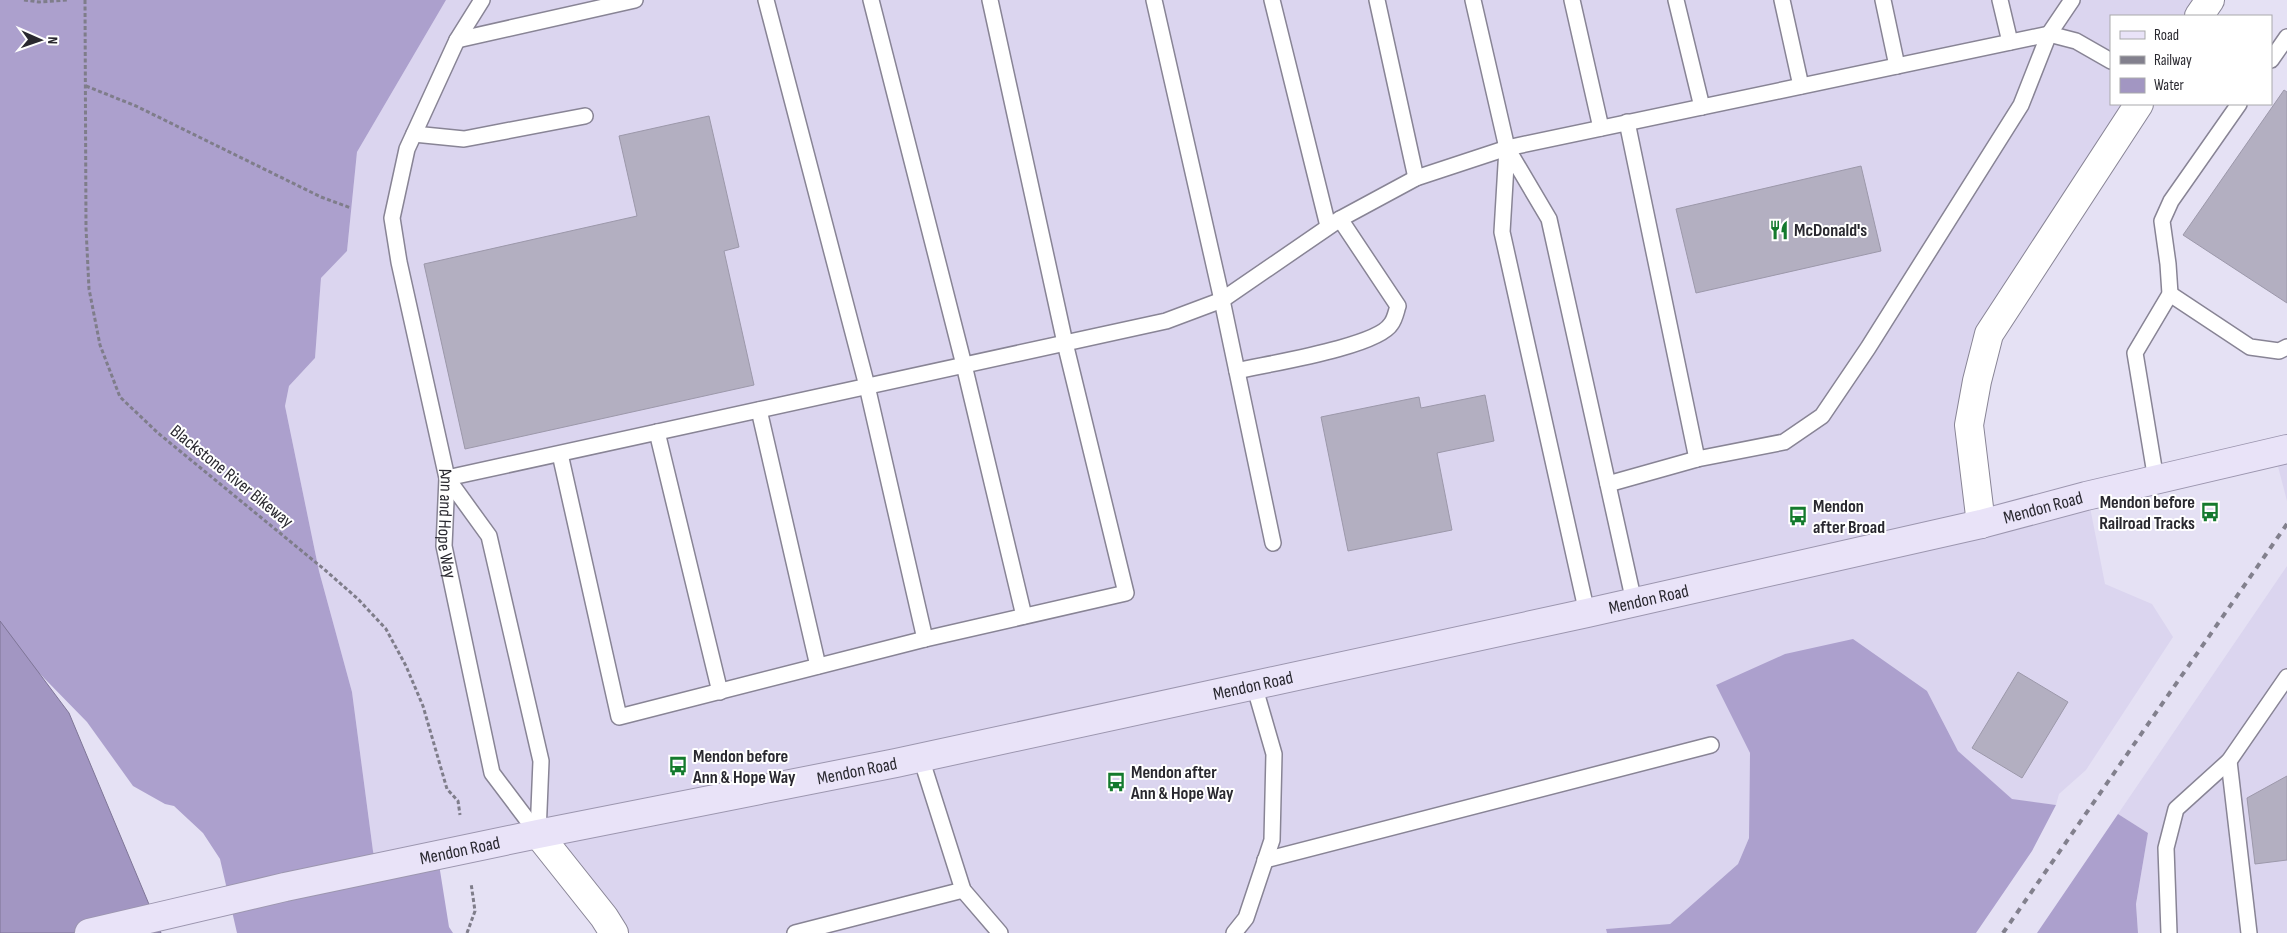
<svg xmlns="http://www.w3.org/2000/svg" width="2287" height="933" font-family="'Sofia Sans Condensed',sans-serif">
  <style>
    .built { fill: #dbd5ef }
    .forest { fill: #aca0cd }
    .water { fill: #a296c2; stroke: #7e7596 }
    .building { fill: #b3afc1; stroke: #9c98aa }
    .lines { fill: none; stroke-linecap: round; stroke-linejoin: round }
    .service-casing { stroke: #888495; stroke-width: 18 }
    .minor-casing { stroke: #888495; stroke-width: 30 }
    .secondary-casing { stroke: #888495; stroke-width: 30 }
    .primary-casing { stroke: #9c96af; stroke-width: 30 }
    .path { stroke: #7f7d8a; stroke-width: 3; stroke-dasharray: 4 2.5; stroke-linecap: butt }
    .service { stroke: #fff; stroke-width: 15 }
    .minor { stroke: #fff; stroke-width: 28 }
    .secondary { stroke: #fff; stroke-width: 28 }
    .primary { stroke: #e9e3f8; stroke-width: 28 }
    .rail { stroke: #82808d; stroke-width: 4; stroke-dasharray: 6 6; stroke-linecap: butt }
    .labels { text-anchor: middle; stroke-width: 4; stroke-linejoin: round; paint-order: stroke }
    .poi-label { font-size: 18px; font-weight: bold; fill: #29282f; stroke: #fff; text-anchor: start }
    .street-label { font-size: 18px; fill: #29282f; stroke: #fff }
  </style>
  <rect width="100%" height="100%" fill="#e5e1f4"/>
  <g class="built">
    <path d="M446,0H2198L2187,16H2111V104H2128L1989,310L1971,341L1958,416L1979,517L2089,502L2105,584L2152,604L2173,637L2086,770L2059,794L2056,805L2012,800L1958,751L1927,691L1716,685L1750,753L1749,838L1738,864L1670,924L1607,929V933H606L539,836L377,868L373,851L352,692L319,571L285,406L289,386L315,358L321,278L347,251L357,152Z"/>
    <path d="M2287,452V501L2275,455Z"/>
    <path d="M2287,566V933H2138L2136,904L2148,833L2118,814Z"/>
  </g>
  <g class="forest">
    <path d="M0,0H446L357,152L347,251L321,278L315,358L289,386L285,406L319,571L352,692L373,851L377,868L438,858L449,927L453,933H237L220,859L203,833L174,806L165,804L133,786L87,722L0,633Z"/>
    <path d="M1853,639L1927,691L1958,751L2012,799L2056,805L2032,851L1976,933H1607L1606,929L1670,924L1738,864L1749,838L1750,753L1716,685L1785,654Z"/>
    <path d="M2118,814L2148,833L2136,904L2138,933H2037Z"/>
  </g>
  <path class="water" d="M0,621L69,713L161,933H0Z"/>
  <g class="building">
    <path d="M2284,90L2287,92V303L2183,235Z"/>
    <path d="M709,116L739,247L724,251L754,385L465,449L424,264L637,216L619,136Z"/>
    <path d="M1861,166L1881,251L1696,293L1676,209Z"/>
    <path d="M1485,395L1494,441L1437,453L1452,530L1348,551L1321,417L1419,397L1421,408Z"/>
    <path d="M2018,672L2068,702L2022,778L1972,748Z"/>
    <path d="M2287,776V860L2255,864L2247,798Z"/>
  </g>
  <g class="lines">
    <defs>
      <g id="service">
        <path id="s1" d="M482,0L457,40L407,149L392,218L399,262L447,478L444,546L492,773L538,834"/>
        <path d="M766,0L867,386L925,639"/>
        <path d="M871,0L964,365L1024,616"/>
        <path d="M1154,0L1222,300L1273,543"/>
        <path d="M1272,0L1328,226"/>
        <path d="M1377,0L1416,178"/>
        <path d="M1473,0L1507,148L1502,232L1587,613"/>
        <path d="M1572,0L1601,128"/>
        <path d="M1676,0L1702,107"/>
        <path d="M1782,0L1801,86"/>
        <path d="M1883,0L1897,66"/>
        <path d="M2000,0L2010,42"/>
        <path d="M457,40L635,0"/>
        <path d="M2271,60L2287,37"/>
        <path d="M1627,122L1697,459"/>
        <path d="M414,134L464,139L585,116"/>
        <path d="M1507,148L1549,219L1634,602"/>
        <path d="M2170,294L2250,347L2279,351L2287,347"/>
        <path d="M1237,371C1266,364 1377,347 1391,324C1395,319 1396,312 1398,306L1340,219"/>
        <path d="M759,410L818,666"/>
        <path d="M657,432L720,692"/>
        <path d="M560,454L619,717L925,639L1126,593L1065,343L990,0"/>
        <path d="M447,478L1166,321L1222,300L1340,219L1416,178L1507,148L2049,34L2076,41L2111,61"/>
        <path d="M447,478L489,536L541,761L538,834"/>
        <path d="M2156,480L2135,353L2170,294L2168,264L2162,221L2171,201L2239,104"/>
        <path d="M1608,484L1697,459L1784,442L1822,416L1868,348L2021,105L2049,34L2072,0"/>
        <path d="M921,758L963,890L1000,933"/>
        <path d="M2229,761L2249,933"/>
        <path d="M1265,860L1711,745"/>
        <path d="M795,933L963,890"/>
        <path d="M1234,933L1246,918L1272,840L1274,754L1254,685"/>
        <path d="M2169,933L2166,848L2176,809L2229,761L2287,677"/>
      </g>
      <g id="minor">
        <path d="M2199,16L2210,0"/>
        <path d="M1981,524L1969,425L1977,381L1989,334L2139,104"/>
      </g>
      <path id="secondary" d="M538,834L604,917L614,933"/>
      <g id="primary">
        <path id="s2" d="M89,933L285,887L538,834L896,763L1587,613L1981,524L2086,496L2287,449"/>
      </g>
    </defs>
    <use href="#service" class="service-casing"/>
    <use href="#minor" class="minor-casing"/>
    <use href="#secondary" class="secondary-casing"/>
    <use href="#primary" class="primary-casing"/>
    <g class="path">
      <path d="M24,0L39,2L68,0"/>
      <path d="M85,0L86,228L89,289L100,345L120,397L158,433L325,570L358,599L386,629L406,666L423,706L447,789L458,801L460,815"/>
      <path d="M86,86L136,106L321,197L351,208"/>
      <path d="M467,933L475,911L471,883"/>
    </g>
    <use href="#service" class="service"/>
    <use href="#minor" class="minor"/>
    <use href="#secondary" class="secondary"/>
    <use href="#primary" class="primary"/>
    <path class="rail" d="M2003,933L2287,524"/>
  </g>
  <defs>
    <symbol id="restaurant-bare" viewBox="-9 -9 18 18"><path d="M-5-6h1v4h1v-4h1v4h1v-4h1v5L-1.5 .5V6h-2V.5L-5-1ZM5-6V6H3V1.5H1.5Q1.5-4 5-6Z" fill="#147a2d" stroke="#fff" stroke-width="2.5" paint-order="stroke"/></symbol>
    <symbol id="bus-bare" viewBox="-9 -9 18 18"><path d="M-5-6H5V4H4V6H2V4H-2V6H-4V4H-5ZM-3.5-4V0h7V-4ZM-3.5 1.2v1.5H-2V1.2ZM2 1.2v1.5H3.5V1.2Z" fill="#147a2d" stroke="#fff" stroke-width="2.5" paint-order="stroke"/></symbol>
  </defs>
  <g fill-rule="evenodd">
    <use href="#restaurant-bare" x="1765" y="216" width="28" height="28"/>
    <use href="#bus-bare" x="2196" y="498" width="28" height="28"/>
    <use href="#bus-bare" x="1784" y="502" width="28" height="28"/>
    <use href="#bus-bare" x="664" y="752" width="28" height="28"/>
    <use href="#bus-bare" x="1102" y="768" width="28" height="28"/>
  </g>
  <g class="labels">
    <g class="poi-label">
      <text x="1794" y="236">McDonald's</text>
      <text x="2195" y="508" text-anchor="end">Mendon before<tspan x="2195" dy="21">Railroad Tracks</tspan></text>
      <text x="1813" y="512">Mendon<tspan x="1813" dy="21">after Broad</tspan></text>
      <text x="693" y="762">Mendon before<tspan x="693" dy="21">Ann &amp; Hope Way</tspan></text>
      <text x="1131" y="778">Mendon after<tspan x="1131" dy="21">Ann &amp; Hope Way</tspan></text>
    </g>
    <g class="street-label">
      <text transform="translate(232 476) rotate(39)" y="6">Blackstone River Bikeway</text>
      <text dy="6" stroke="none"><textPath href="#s2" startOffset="2000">Mendon Road</textPath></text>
      <text dy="6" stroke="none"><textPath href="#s1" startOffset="549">Ann and Hope Way</textPath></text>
      <text dy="6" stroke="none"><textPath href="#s2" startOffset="1595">Mendon Road</textPath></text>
      <text dy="6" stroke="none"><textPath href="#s2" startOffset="1190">Mendon Road</textPath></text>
      <text dy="6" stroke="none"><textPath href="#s2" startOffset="785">Mendon Road</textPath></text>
      <text dy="6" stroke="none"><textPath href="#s2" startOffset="380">Mendon Road</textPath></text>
    </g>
  </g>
  <rect x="2110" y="15" width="162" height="90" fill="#ffffff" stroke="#a9a9ac"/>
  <rect x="2120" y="31" width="25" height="8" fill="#e9e3f8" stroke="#a9a9ac"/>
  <text x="2154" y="40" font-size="15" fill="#29282f">Road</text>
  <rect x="2120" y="56" width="25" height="8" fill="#82808d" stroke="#a9a9ac"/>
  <text x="2154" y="65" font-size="15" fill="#29282f">Railway</text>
  <rect x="2120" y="78" width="25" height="15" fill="#a296c2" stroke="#a9a9ac"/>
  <text x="2154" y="90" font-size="15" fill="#29282f">Water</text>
  <g transform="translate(40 40) rotate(92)" stroke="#ffffff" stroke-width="4" paint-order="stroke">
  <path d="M0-4L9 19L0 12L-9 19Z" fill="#29282f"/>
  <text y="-8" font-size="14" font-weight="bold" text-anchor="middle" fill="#29282f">N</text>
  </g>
</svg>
